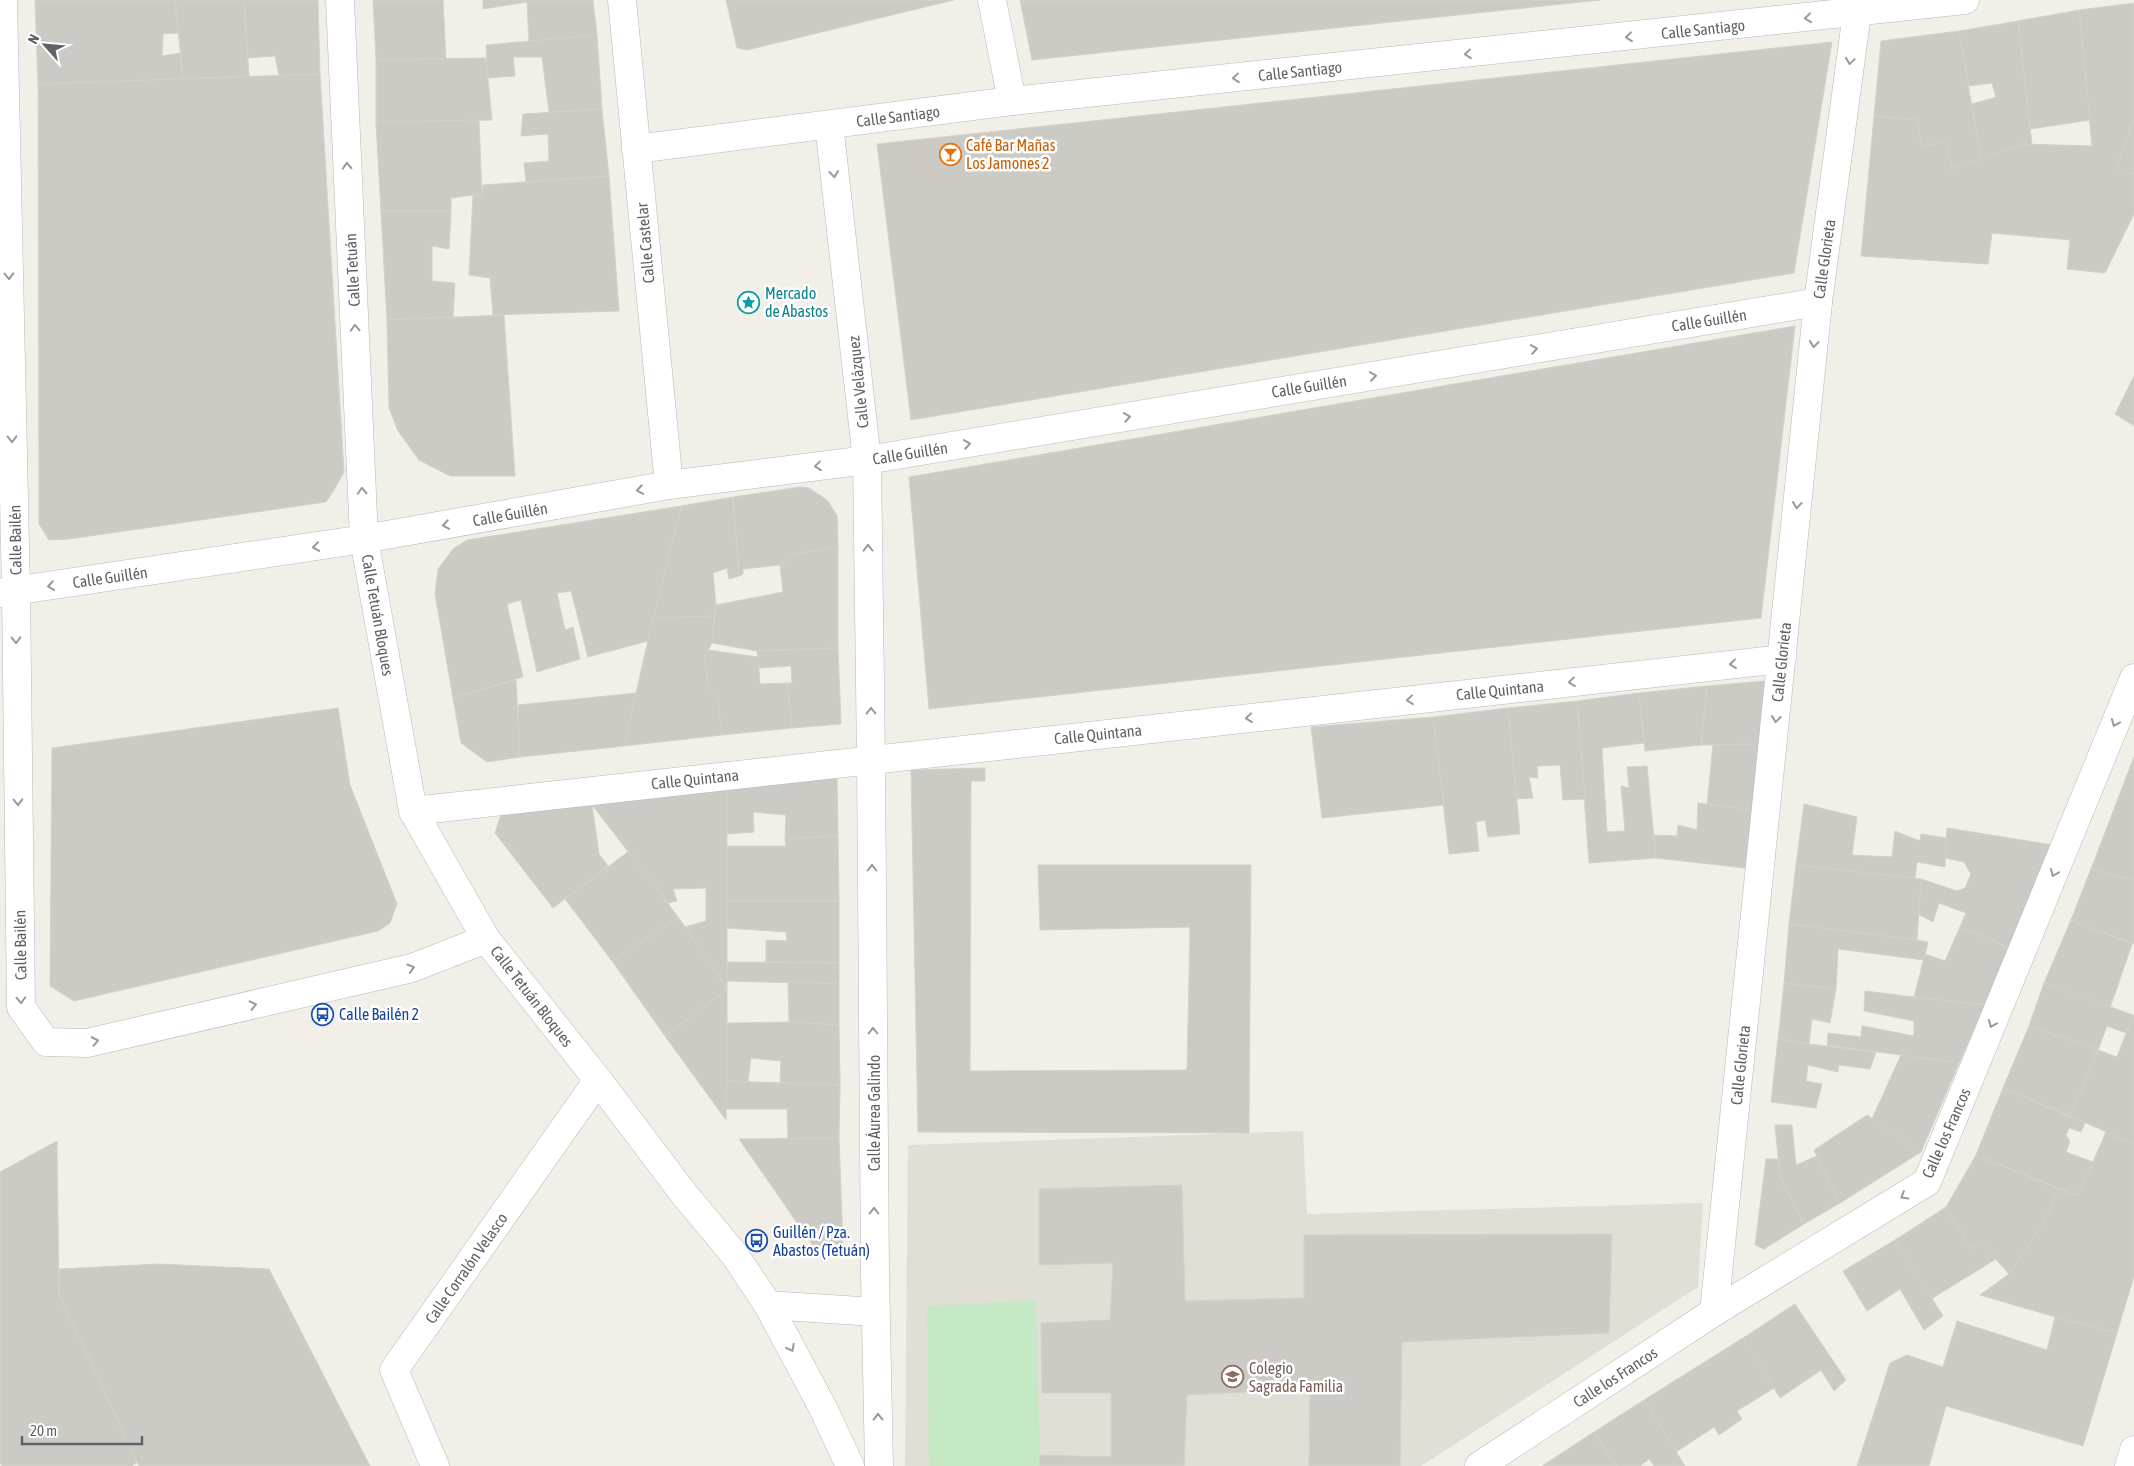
<svg xmlns="http://www.w3.org/2000/svg" width="2134" height="1466" font-family="'Asap Condensed',sans-serif">
  <style>
    .education { fill: #e1ded6 }
    .green { fill: #c5e8c5 }
    .building { fill: #cccac5; stroke: #d6d1c6 }
    .lines { fill: none; stroke-linecap: round; stroke-linejoin: round }
    .pedestrian-casing { stroke: #b5b8bc; stroke-width: 29 }
    .minor-casing { stroke: #b5b8bc; stroke-width: 29 }
    .tertiary-casing { stroke: #b5b8bc; stroke-width: 29 }
    .secondary-casing { stroke: #b6babf; stroke-width: 29 }
    .pedestrian { stroke: #fff; stroke-width: 28 }
    .minor { stroke: #fff; stroke-width: 28 }
    .tertiary { stroke: #fff; stroke-width: 28 }
    .secondary { stroke: #fff; stroke-width: 28 }
    .oneway { stroke: #979a9d }
    .labels { text-anchor: middle; stroke-width: 5; stroke-linejoin: round; paint-order: stroke }
    .street-label { font-size: 16px; fill: #5f6368; stroke: #fff }
    .food-label { font-size: 16px; fill: #c56008; stroke: #fff; text-anchor: start }
    .culture-label { font-size: 16px; fill: #0d838f; stroke: #fff; text-anchor: start }
    .transit-label { font-size: 16px; fill: #164399; stroke: #fff; text-anchor: start }
    .education-label { font-size: 16px; fill: #785e54; stroke: #fff; text-anchor: start }
  </style>
  <rect width="100%" height="100%" fill="#f1efe8"/>
  <path class="education" d="M1303,1131L1307,1214L1703,1203L1698,1287L1421,1466H905L908,1145Z"/>
  <path class="green" d="M1036,1300L1040,1466H929L927,1306Z"/>
  <g class="building">
    <path d="M35,0H175L178,33L163,34L162,56L180,53L183,79L38,84Z"/>
    <path d="M175,0H244L249,76L183,79Z"/>
    <path d="M244,0H318L320,74L279,76L275,56L248,58Z"/>
    <path d="M373,0H443L446,59L376,60Z"/>
    <path d="M483,0H593L597,35L529,42L527,2L483,9Z"/>
    <path d="M726,0H954L747,50L737,48Z"/>
    <path d="M1020,0H1600L1032,60Z"/>
    <path d="M2134,3V120L2116,168L2134,174V214L2105,273L2067,269L2070,240L1992,233L1988,264L1861,256L1874,116L1918,120L1921,146L1946,142L1952,169L2022,144L2092,146L2079,10Z"/>
    <path d="M2079,10L2090,120L2030,129L2018,21Z"/>
    <path d="M2018,21L2032,145L2022,144L1981,159L1972,104L1996,97L1992,83L1969,86L1959,31Z"/>
    <path d="M1959,31L1981,159L1952,169L1946,142L1921,146L1918,120L1874,116L1881,41Z"/>
    <path d="M597,35L602,109L549,112L542,57H513L515,76L488,78L486,45Z"/>
    <path d="M1832,42L1794,273L911,420L877,144Z"/>
    <path d="M486,58L492,120L376,122V60Z"/>
    <path d="M320,74L344,472L334,490L326,502L69,539L49,540L39,524L38,84Z"/>
    <path d="M602,109L609,176L526,182L524,163L549,161L548,134L521,136L523,114Z"/>
    <path d="M479,120L482,196L473,195L451,198V211H381L376,122Z"/>
    <path d="M2134,120V174L2116,168Z"/>
    <path d="M609,176L619,311L493,315L490,278L469,275L473,195L482,196L483,185Z"/>
    <path d="M381,211H451L449,249L432,246V281L455,283L453,317L387,320Z"/>
    <path d="M504,315L515,476H450L419,460L398,431L389,408L387,320Z"/>
    <path d="M1795,326L1761,618L929,709L909,477Z"/>
    <path d="M2134,376V426L2115,414Z"/>
    <path d="M800,487L809,488L827,500L837,515L838,547L790,555L780,565L743,569V574L739,576L733,497Z"/>
    <path d="M733,497L739,576L729,579L727,568L713,573L716,605L714,616L653,618L681,506Z"/>
    <path d="M681,506L648,641L588,657L571,591L557,593L565,630L573,627L580,659L537,672L521,600L507,604L523,677L453,698L435,594L438,569L453,549L467,540Z"/>
    <path d="M838,547V648L757,651L712,643L716,605L783,592L780,565L790,555Z"/>
    <path d="M714,616L712,643L705,656L708,688L717,690L722,735L624,746L653,618Z"/>
    <path d="M838,648L841,724L792,728L787,683H792L791,666L759,668L757,651Z"/>
    <path d="M708,650L758,657L760,684L787,683L792,728L722,735L717,690L708,688L705,656Z"/>
    <path d="M516,680L520,757L487,762L461,743L453,698Z"/>
    <path d="M1765,681L1759,744L1701,745L1707,686Z"/>
    <path d="M1707,686L1701,745L1645,751L1639,693Z"/>
    <path d="M636,693L624,746L520,757L518,705Z"/>
    <path d="M1639,693L1644,743L1602,748L1607,832L1625,831L1621,786L1629,788L1627,767L1647,766L1656,858L1589,863L1577,701Z"/>
    <path d="M1577,701L1585,799L1563,800L1560,765L1537,766L1538,778L1529,777L1533,798L1515,799L1508,708Z"/>
    <path d="M338,708L350,785L397,904L390,923L378,931L74,1001L50,986L52,748Z"/>
    <path d="M1508,708L1520,834L1488,837L1485,820L1476,822L1479,851L1449,854L1433,717Z"/>
    <path d="M1433,717L1444,805L1322,818L1311,727Z"/>
    <path d="M1759,744L1753,810L1707,805L1713,745Z"/>
    <path d="M2134,757V880L2091,869Z"/>
    <path d="M985,768V781H971L970,1071L1187,1070L1190,927L1040,930L1038,865H1251L1249,1133L918,1132L911,770Z"/>
    <path d="M837,777L838,836L785,839L786,815L753,812L754,832L727,834V790Z"/>
    <path d="M727,790V989L685,927L706,921V888L673,889L677,901L668,903L592,805Z"/>
    <path d="M1698,803L1753,810L1745,868L1656,858L1654,835L1677,836L1678,825L1697,830Z"/>
    <path d="M1804,804L1857,817L1852,855L1892,857L1895,831L1920,841L1921,834L1946,838L1945,867L1917,862L1915,879L1796,865Z"/>
    <path d="M592,805L599,854L608,866L553,908L495,833L502,811Z"/>
    <path d="M1947,828L2053,845L2009,948L1960,927L1966,913L1939,903L1933,922L1918,914L1921,879L1957,891L1965,888L1971,874L1964,862L1945,858Z"/>
    <path d="M838,836L839,901H727V846H786L785,839Z"/>
    <path d="M629,851L678,917L612,961L565,899Z"/>
    <path d="M1796,865L1921,879L1917,940L1789,924Z"/>
    <path d="M2091,869L2134,880V944L2071,920Z"/>
    <path d="M727,901H839V963L766,962V940L787,941L786,932L727,928Z"/>
    <path d="M678,917L727,989L665,1036L612,961Z"/>
    <path d="M2071,920L2132,944L2110,1008L2044,983Z"/>
    <path d="M1789,924L1917,940L1928,942L1924,960L1838,949L1836,989L1784,983Z"/>
    <path d="M1960,927L2009,948L1985,1005L1914,997L1925,954L1945,961Z"/>
    <path d="M727,962L839,963V984L727,981Z"/>
    <path d="M788,982L839,984V1025L789,1022Z"/>
    <path d="M1784,983L1836,989L1830,1023L1812,1019L1809,1044L1778,1039Z"/>
    <path d="M2044,983L2133,1015L2126,1033L2107,1026L2098,1050L2029,1026Z"/>
    <path d="M727,989V1081L726,1120L665,1036Z"/>
    <path d="M1865,991L1914,997L1985,1005L1959,1063L1827,1045L1828,1033L1861,1037L1862,1026L1914,1036V1021L1864,1011Z"/>
    <path d="M2133,1015L2134,1016V1144L2070,1116L2098,1050L2117,1057Z"/>
    <path d="M789,1022L839,1025L840,1085L780,1083L781,1061L751,1058L748,1082L727,1081V1023Z"/>
    <path d="M2029,1026L2098,1050L2070,1116L2003,1088Z"/>
    <path d="M1778,1039L1809,1044L1876,1052L1870,1069L1839,1065L1838,1072L1808,1065L1806,1081L1822,1084L1816,1108L1771,1102Z"/>
    <path d="M1901,1055L1959,1063L1921,1152L1872,1119Z"/>
    <path d="M727,1081L840,1085L839,1138L788,1139L787,1109H726Z"/>
    <path d="M2003,1088L2085,1123L2081,1132L2069,1128L2066,1135L2070,1141L2066,1152L2093,1162L2078,1196L1976,1155Z"/>
    <path d="M1867,1115L1921,1152L1840,1203L1814,1150Z"/>
    <path d="M1775,1125H1792L1796,1165L1817,1156L1840,1203L1804,1224L1780,1177Z"/>
    <path d="M2106,1132L2134,1144V1276L2117,1333L2055,1317L1980,1295L2009,1274L2042,1225L2059,1189L2078,1196Z"/>
    <path d="M839,1138L843,1246L822,1259L739,1139Z"/>
    <path d="M57,1141L59,1294L137,1462L132,1466H2L0,1462V1172Z"/>
    <path d="M1976,1155L2059,1189L2042,1225L2009,1274L1981,1243L1972,1249L1946,1207Z"/>
    <path d="M1766,1159H1778L1780,1177L1804,1224L1764,1249L1755,1245Z"/>
    <path d="M1182,1185L1185,1301L1304,1298V1235L1612,1234L1609,1333L1402,1342L1400,1466H1309L1310,1389L1187,1395L1184,1466H1040L1039,1455L1111,1457V1393H1042L1041,1323L1110,1320L1113,1263L1039,1265V1189Z"/>
    <path d="M1946,1207L1972,1249L1981,1243L1996,1259L1931,1299L1895,1240Z"/>
    <path d="M1895,1240L1943,1316L1924,1330L1900,1289L1867,1311L1843,1271Z"/>
    <path d="M158,1264L269,1269L370,1466H139L59,1294V1269Z"/>
    <path d="M1795,1304L1846,1380L1834,1391L1821,1370L1780,1398L1743,1338Z"/>
    <path d="M2055,1317L2117,1333L2083,1446L1946,1406L1929,1466H1857L1890,1363L1907,1355L1943,1367L1957,1321L2047,1350Z"/>
    <path d="M1743,1338L1774,1388L1737,1411L1742,1419L1719,1435L1714,1427L1676,1452L1644,1400Z"/>
    <path d="M1644,1400L1685,1466H1654L1649,1459L1640,1466H1617L1594,1432Z"/>
    <path d="M1594,1432L1617,1466H1542Z"/>
  </g>
  <g class="lines">
    <defs>
      <g id="pedestrian">
        <path d="M992,0L1012,101"/>
        <path d="M435,1466L394,1370L598,1080"/>
      </g>
      <g id="minor">
        <path d="M3,0L16,591L21,1007L46,1042L87,1043L412,968L486,939"/>
        <path d="M622,0L669,485"/>
        <path d="M829,125L867,460L871,759L875,1274L879,1466"/>
        <path d="M636,149L1012,101L1965,0"/>
        <path d="M0,593L364,539L669,485L867,460L1818,302"/>
        <path d="M413,811L1782,659"/>
        <path d="M768,1305L875,1312"/>
        <path d="M1714,1312L1818,302L1857,13"/>
        <path d="M1479,1466L1714,1312L1927,1182L2134,678"/>
      </g>
      <path id="tertiary" d="M340,0L364,539L413,811L486,939L598,1080L684,1194L734,1254L768,1305L823,1408L850,1466"/>
      <path id="secondary" d="M2129,1466L2134,1450"/>
    </defs>
    <use href="#pedestrian" class="pedestrian-casing"/>
    <use href="#minor" class="minor-casing"/>
    <use href="#tertiary" class="tertiary-casing"/>
    <use href="#secondary" class="secondary-casing"/>
    <use href="#pedestrian" class="pedestrian"/>
    <use href="#minor" class="minor"/>
    <use href="#tertiary" class="tertiary"/>
    <use href="#secondary" class="secondary"/>
  </g>
  <defs><path id="oneway-chevron" d="M-2-3.5L2.5 0L-2 3.5" fill="none" stroke-width="1.6" stroke-linecap="round" stroke-linejoin="round" transform="scale(1.25)"/></defs>
  <g class="oneway">
    <use href="#oneway-chevron" transform="translate(1808 18) rotate(174)"/>
    <use href="#oneway-chevron" transform="translate(1629 37) rotate(174)"/>
    <use href="#oneway-chevron" transform="translate(1468 54) rotate(174)"/>
    <use href="#oneway-chevron" transform="translate(1850 61) rotate(98)"/>
    <use href="#oneway-chevron" transform="translate(1236 78) rotate(174)"/>
    <use href="#oneway-chevron" transform="translate(347 166) rotate(-93)"/>
    <use href="#oneway-chevron" transform="translate(834 174) rotate(84)"/>
    <use href="#oneway-chevron" transform="translate(9 276) rotate(89)"/>
    <use href="#oneway-chevron" transform="translate(355 328) rotate(-93)"/>
    <use href="#oneway-chevron" transform="translate(1814 344) rotate(96)"/>
    <use href="#oneway-chevron" transform="translate(1534 349) rotate(-9)"/>
    <use href="#oneway-chevron" transform="translate(1373 376) rotate(-9)"/>
    <use href="#oneway-chevron" transform="translate(1127 417) rotate(-9)"/>
    <use href="#oneway-chevron" transform="translate(12 439) rotate(89)"/>
    <use href="#oneway-chevron" transform="translate(967 444) rotate(-9)"/>
    <use href="#oneway-chevron" transform="translate(818 466) rotate(173)"/>
    <use href="#oneway-chevron" transform="translate(640 490) rotate(170)"/>
    <use href="#oneway-chevron" transform="translate(362 491) rotate(-93)"/>
    <use href="#oneway-chevron" transform="translate(1797 505) rotate(96)"/>
    <use href="#oneway-chevron" transform="translate(446 525) rotate(170)"/>
    <use href="#oneway-chevron" transform="translate(316 547) rotate(172)"/>
    <use href="#oneway-chevron" transform="translate(868 548) rotate(-91)"/>
    <use href="#oneway-chevron" transform="translate(51 586) rotate(172)"/>
    <use href="#oneway-chevron" transform="translate(16 640) rotate(89)"/>
    <use href="#oneway-chevron" transform="translate(1733 664) rotate(174)"/>
    <use href="#oneway-chevron" transform="translate(1572 682) rotate(174)"/>
    <use href="#oneway-chevron" transform="translate(1410 700) rotate(174)"/>
    <use href="#oneway-chevron" transform="translate(871 711) rotate(-91)"/>
    <use href="#oneway-chevron" transform="translate(1249 718) rotate(174)"/>
    <use href="#oneway-chevron" transform="translate(1776 719) rotate(96)"/>
    <use href="#oneway-chevron" transform="translate(2115 723) rotate(112)"/>
    <use href="#oneway-chevron" transform="translate(18 802) rotate(89)"/>
    <use href="#oneway-chevron" transform="translate(872 868) rotate(-90)"/>
    <use href="#oneway-chevron" transform="translate(2054 873) rotate(112)"/>
    <use href="#oneway-chevron" transform="translate(411 968) rotate(-17)"/>
    <use href="#oneway-chevron" transform="translate(21 1000) rotate(87)"/>
    <use href="#oneway-chevron" transform="translate(253 1005) rotate(-13)"/>
    <use href="#oneway-chevron" transform="translate(1992 1024) rotate(112)"/>
    <use href="#oneway-chevron" transform="translate(873 1031) rotate(-90)"/>
    <use href="#oneway-chevron" transform="translate(95 1041) rotate(-12)"/>
    <use href="#oneway-chevron" transform="translate(1904 1196) rotate(149)"/>
    <use href="#oneway-chevron" transform="translate(874 1211) rotate(-90)"/>
    <use href="#oneway-chevron" transform="translate(791 1348) rotate(62)"/>
    <use href="#oneway-chevron" transform="translate(878 1417) rotate(-91)"/>
  </g>
  <defs>
    <symbol id="bar-ring" viewBox="-11 -11 22 22"><circle r="9.5" fill="#fff" stroke="#e8710a" stroke-width="1.5"/><path d="M-6-5H6L.8 .8V4.5H3.5V6h-7V4.5H-.8V.8Z" fill="#e8710a"/></symbol>
    <symbol id="sight-ring" viewBox="-11 -11 22 22"><circle r="9.5" fill="#fff" stroke="#0f9aa8" stroke-width="1.5"/><path d="M0-6L1.8-2.2L6-1.7L2.9 1.2L3.7 5.4L0 3.3L-3.7 5.4L-2.9 1.2L-6-1.7L-1.8-2.2Z" fill="#0f9aa8"/></symbol>
    <symbol id="bus-ring" viewBox="-11 -11 22 22"><circle r="9.5" fill="#fff" stroke="#1a4fb4" stroke-width="1.5"/><path d="M-5-6H5V4H4V6H2V4H-2V6H-4V4H-5ZM-3.5-4V0h7V-4ZM-3.5 1.2v1.5H-2V1.2ZM2 1.2v1.5H3.5V1.2Z" fill="#1a4fb4"/></symbol>
    <symbol id="school-ring" viewBox="-11 -11 22 22"><circle r="9.5" fill="#fff" stroke="#8d6e63" stroke-width="1.5"/><path d="M0-5L7-2L0 1L-7-2ZM-4 1L0 2.5L4 1V4Q0 6-4 4Z" fill="#8d6e63"/></symbol>
  </defs>
  <g fill-rule="evenodd">
    <use href="#bar-ring" x="938" y="142" width="25" height="25"/>
    <use href="#sight-ring" x="736" y="290" width="25" height="25"/>
    <use href="#bus-ring" x="310" y="1002" width="25" height="25"/>
    <use href="#bus-ring" x="744" y="1228" width="25" height="25"/>
    <use href="#school-ring" x="1220" y="1364" width="25" height="25"/>
  </g>
  <g class="labels">
    <g class="street-label">
      <text transform="translate(1703 29) rotate(-6)" y="6">Calle Santiago</text>
      <text transform="translate(1300 71) rotate(-6)" y="6">Calle Santiago</text>
      <text transform="translate(898 116) rotate(-7)" y="6">Calle Santiago</text>
      <text transform="translate(645 243) rotate(-95)" y="6">Calle Castelar</text>
      <text transform="translate(1824 259) rotate(-82)" y="6">Calle Glorieta</text>
      <text transform="translate(352 270) rotate(-93)" y="6">Calle Tetuán</text>
      <text transform="translate(1709 320) rotate(-9)" y="6">Calle Guillén</text>
      <text transform="translate(858 382) rotate(-96)" y="6">Calle Velázquez</text>
      <text transform="translate(1309 386) rotate(-9)" y="6">Calle Guillén</text>
      <text transform="translate(910 453) rotate(-9)" y="6">Calle Guillén</text>
      <text transform="translate(510 514) rotate(-10)" y="6">Calle Guillén</text>
      <text transform="translate(15 540) rotate(-91)" y="6">Calle Bailén</text>
      <text transform="translate(110 577) rotate(-8)" y="6">Calle Guillén</text>
      <text transform="translate(378 615) rotate(80)" y="6">Calle Tetuán Bloques</text>
      <text transform="translate(1781 662) rotate(-84)" y="6">Calle Glorieta</text>
      <text transform="translate(1500 690) rotate(-6)" y="6">Calle Quintana</text>
      <text transform="translate(1098 734) rotate(-6)" y="6">Calle Quintana</text>
      <text transform="translate(695 779) rotate(-6)" y="6">Calle Quintana</text>
      <text transform="translate(20 945) rotate(-91)" y="6">Calle Bailén</text>
      <text transform="translate(532 996) rotate(52)" y="6">Calle Tetuán Bloques</text>
      <text transform="translate(1740 1065) rotate(-84)" y="6">Calle Glorieta</text>
      <text transform="translate(874 1113) rotate(-90)" y="6">Calle Áurea Galindo</text>
      <text transform="translate(1946 1133) rotate(-66)" y="6">Calle los Francos</text>
      <text transform="translate(466 1268) rotate(-55)" y="6">Calle Corralón Velasco</text>
      <text transform="translate(1615 1377) rotate(-33)" y="6">Calle los Francos</text>
    </g>
    <g class="food-label">
      <text x="966" y="151">Café Bar Mañas<tspan x="966" dy="18">Los Jamones 2</tspan></text>
    </g>
    <g class="culture-label">
      <text x="765" y="299">Mercado<tspan x="765" dy="18">de Abastos</tspan></text>
    </g>
    <g class="transit-label">
      <text x="339" y="1020">Calle Bailén 2</text>
      <text x="773" y="1238">Guillén / Pza.<tspan x="773" dy="18">Abastos (Tetuán)</tspan></text>
    </g>
    <g class="education-label">
      <text x="1249" y="1374">Colegio<tspan x="1249" dy="18">Sagrada Familia</tspan></text>
    </g>
  </g>
  <g transform="translate(45 45) rotate(297)" stroke="#ffffff" stroke-width="4" paint-order="stroke">
  <path d="M0-4L9 19L0 12L-9 19Z" fill="#5f6368"/>
  <text y="-8" font-size="14" font-weight="bold" text-anchor="middle" fill="#5f6368">N</text>
  </g>
  <path d="M22 1436v8h120v-8" fill="none" stroke="#5f6368" stroke-width="2.5"/>
  <text x="30" y="1436" font-size="15" fill="#5f6368" stroke="#ffffff" stroke-width="4" paint-order="stroke">20 m</text>
</svg>
